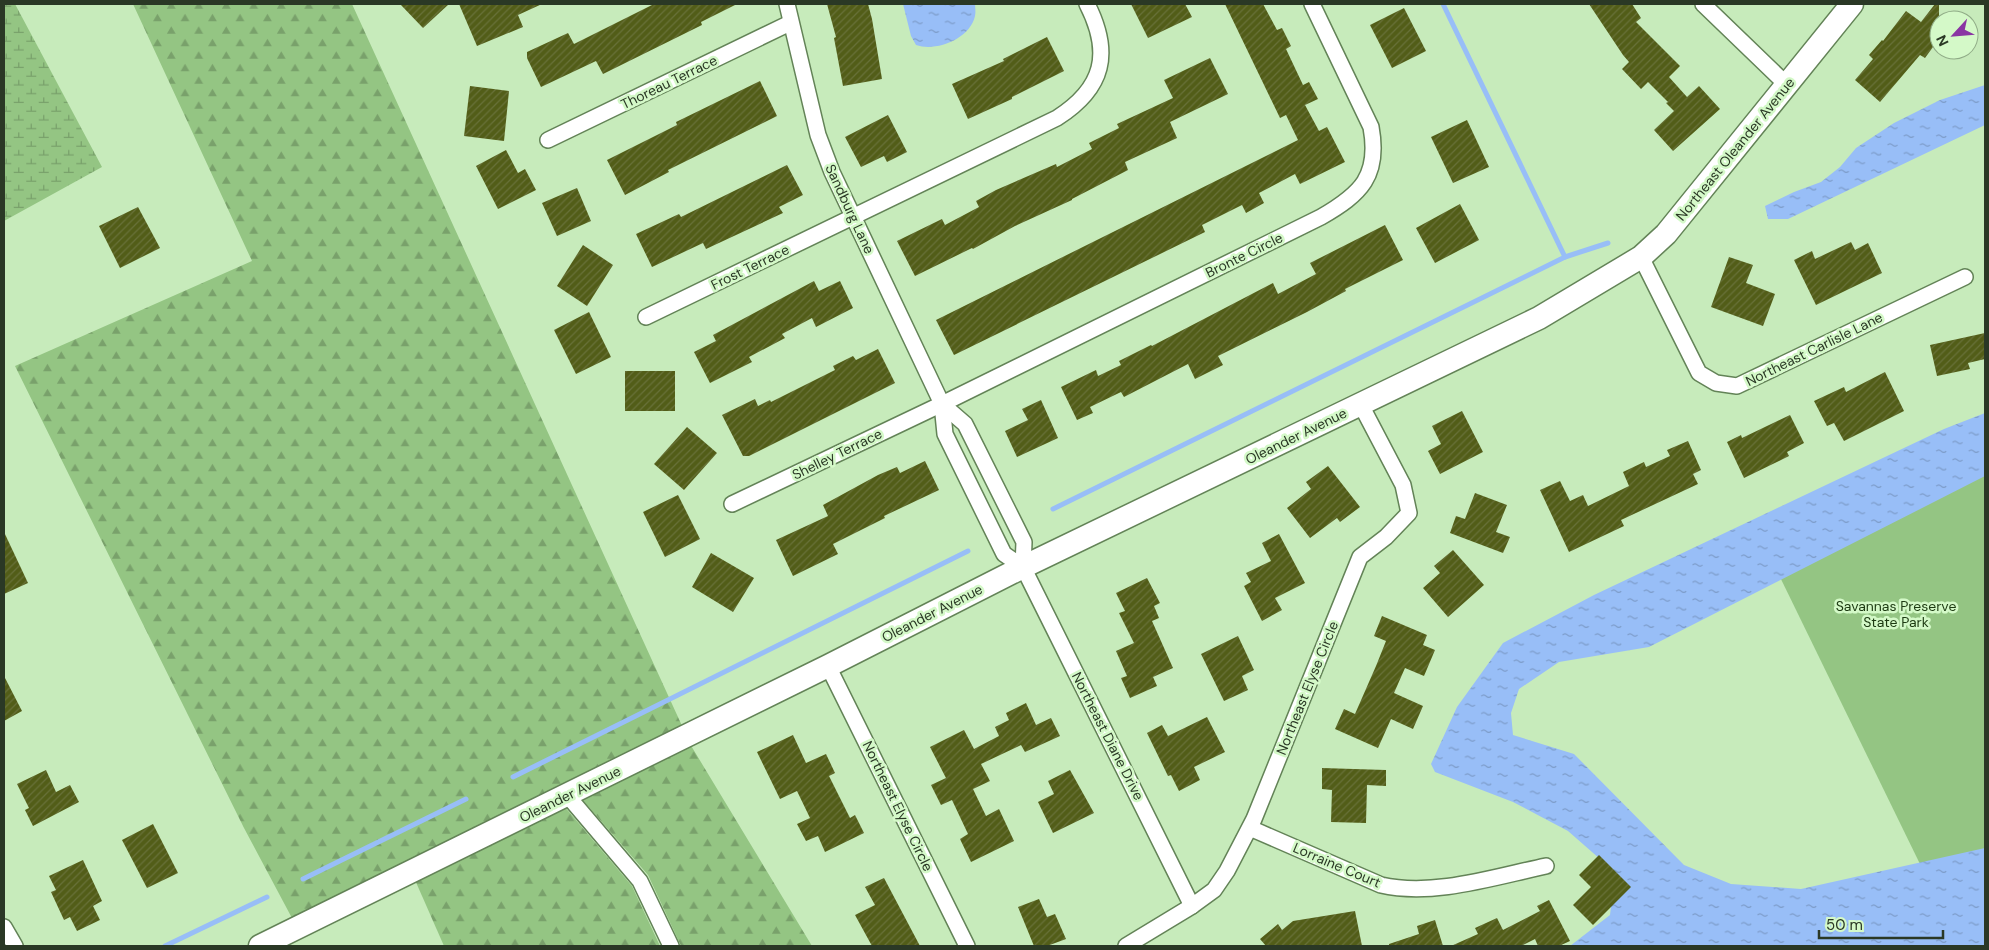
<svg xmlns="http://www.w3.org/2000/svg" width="1989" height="950" font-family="'DM Sans',sans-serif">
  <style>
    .forest { fill: url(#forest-firs) }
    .wetland { fill: url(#wetland-marsh) }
    .park { fill: #94c583 }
    .water { fill: url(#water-ripples) }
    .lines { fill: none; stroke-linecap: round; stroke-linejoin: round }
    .stream { stroke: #98bef7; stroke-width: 5 }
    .building { fill: url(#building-hatch) }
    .street-casing { stroke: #638357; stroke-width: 18 }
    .secondary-casing { stroke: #638357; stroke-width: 25 }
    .street { stroke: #fff; stroke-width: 15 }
    .secondary { stroke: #fff; stroke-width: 22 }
    .labels { text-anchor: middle; stroke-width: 5; stroke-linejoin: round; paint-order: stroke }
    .street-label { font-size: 14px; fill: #2a3825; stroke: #d4f9c8 }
    .park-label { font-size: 14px; fill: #1d3a12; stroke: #d4f9c8 }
  </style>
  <defs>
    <pattern id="forest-firs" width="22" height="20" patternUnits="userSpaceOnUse" patternTransform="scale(1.25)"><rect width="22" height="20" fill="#94c583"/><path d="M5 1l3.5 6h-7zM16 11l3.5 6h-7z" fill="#79a16b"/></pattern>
    <pattern id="wetland-marsh" width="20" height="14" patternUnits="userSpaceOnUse" patternTransform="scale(1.25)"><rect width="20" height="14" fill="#94c583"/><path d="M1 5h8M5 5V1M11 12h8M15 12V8" fill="none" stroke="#79a16b"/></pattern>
    <pattern id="water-ripples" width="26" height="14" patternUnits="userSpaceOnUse" patternTransform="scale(1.25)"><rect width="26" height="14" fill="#98bef7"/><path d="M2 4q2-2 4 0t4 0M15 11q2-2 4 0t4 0" fill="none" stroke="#7c9bc8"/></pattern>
    <pattern id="building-hatch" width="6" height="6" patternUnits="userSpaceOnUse" patternTransform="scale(1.25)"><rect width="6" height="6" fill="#525d18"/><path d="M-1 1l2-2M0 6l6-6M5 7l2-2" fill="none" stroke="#687139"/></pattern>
  </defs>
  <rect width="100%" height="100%" fill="#c7ebbb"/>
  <g class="forest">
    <path d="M133,4H352L683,728L293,920L244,828L15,366L252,261Z"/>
    <path d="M690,744L812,946H681L648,875L581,798Z"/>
    <path d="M564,806L632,886L660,946H444L415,880Z"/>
  </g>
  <path class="wetland" d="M4,4H15L102,167L4,221Z"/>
  <path class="park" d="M1985,474V946H1960L1777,571Z"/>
  <g class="water">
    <path d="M903,4H975C975,7 976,12 975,16C970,39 936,52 916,45L911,36Z"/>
    <path d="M1985,85V125L1788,219H1768L1765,206L1794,192L1821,182L1840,167L1856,148L1894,123L1940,100Z"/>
    <path d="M1985,413V476L1649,647L1559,662L1519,689L1511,713L1513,735L1574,754L1684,865L1731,884L1801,889L1985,848V946H1570L1610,915L1613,890L1600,859L1568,831L1513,802L1435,772L1431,764L1457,707L1503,643L1594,595L1944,429Z"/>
  </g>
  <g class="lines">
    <g class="stream">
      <path d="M1443,4L1565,257"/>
      <path d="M1053,509L1565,257L1608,243"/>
      <path d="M513,777L968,551"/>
      <path d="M303,879L466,799"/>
      <path d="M165,946L267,897"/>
    </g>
  </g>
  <g class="building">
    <path d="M400,4H449L423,28Z"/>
    <path d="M459,4H542L518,15L523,27L477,46Z"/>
    <path d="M654,4H737L701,22L702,25L603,74L596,61L541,87L527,58V52L568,33L574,44Z"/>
    <path d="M827,4H868L872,19L882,79L843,86L834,38L836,37Z"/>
    <path d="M1131,4H1185L1192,17L1148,38Z"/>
    <path d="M1225,4H1263L1277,30L1282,28L1291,46L1286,49L1303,85L1309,82L1318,99L1305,105L1319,131L1327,127L1345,162L1300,184L1295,174L1259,193L1264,203L1246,213L1242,205L1202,225L1205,232L954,355L936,320L1298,140L1286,115L1280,118Z"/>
    <path d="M1589,4H1632L1641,18L1636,22L1680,66L1669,77L1687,97L1699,86L1720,109L1673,151L1654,130L1674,111L1666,103L1668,102L1648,82L1641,89L1622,69L1629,62L1623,55Z"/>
    <path d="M1935,4H1939V52L1933,47L1925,58L1920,55L1880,102L1855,80L1873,59L1869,55L1882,40L1883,41L1906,11L1921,22Z"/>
    <path d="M1404,8L1426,51L1392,68L1370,25Z"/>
    <path d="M1047,37L1064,71L1012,97V99L968,119L952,84L1004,61L1003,59Z"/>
    <path d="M1210,58L1228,94L1170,122L1177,138L1125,162L1128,170L1072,199V200L1015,226L973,249L972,248L915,276L897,241L942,219L945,225L979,207L976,201L996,190L1056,164L1057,167L1092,149L1089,143L1119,128L1117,124L1173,98L1164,80Z"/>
    <path d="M760,81L777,116L668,170L669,172L625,195L607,160L677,125L676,122Z"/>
    <path d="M470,86L509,91L504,141L464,136Z"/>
    <path d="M888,115L907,152L887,162L884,156L861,167L845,137Z"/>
    <path d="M1467,120L1489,167L1453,183L1431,137Z"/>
    <path d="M506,150L518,173L525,169L536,190L498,209L476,166Z"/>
    <path d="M787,165L803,195L779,207L783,213L706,249L703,243L652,267L636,234L679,214L681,217Z"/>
    <path d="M577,188L591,221L557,236L542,203Z"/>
    <path d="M1460,204L1479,240L1435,263L1416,228Z"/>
    <path d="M138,207L160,248L120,268L99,226Z"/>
    <path d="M1385,225L1403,260L1345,289L1346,291L1307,312L1218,356L1223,365L1195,379L1188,364L1124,397L1121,392L1090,407L1093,413L1077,420L1061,387L1096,370L1098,376L1121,365L1119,361L1151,345L1152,346L1273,283L1278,294L1316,274L1310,263Z"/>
    <path d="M1851,242L1855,250L1868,243L1882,273L1816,305L1794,260L1812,251L1815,259Z"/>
    <path d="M583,245L613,265L587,306L557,286Z"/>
    <path d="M1729,257L1753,265L1746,283L1775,294L1763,326L1711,307Z"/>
    <path d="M814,281L819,291L840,281L853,308L816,327L812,318L782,334L785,338L749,357L752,362L710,383L694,352L716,341L713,335Z"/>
    <path d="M589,312L611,357L576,374L554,330Z"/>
    <path d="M1985,333V359L1968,363L1970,369L1937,376L1930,345Z"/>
    <path d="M878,349L895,383L749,456H743L722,415L755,399L758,406L770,400L771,402L835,370L833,366L853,356L856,360Z"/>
    <rect x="625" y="371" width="50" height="40"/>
    <path d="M1885,372L1904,411L1844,441L1834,423L1827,426L1814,401L1844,387L1846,392Z"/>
    <path d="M1041,400L1058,438L1017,457L1005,431L1028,420L1022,409Z"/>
    <path d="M1462,411L1483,452L1440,474L1428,451L1441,444L1432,426Z"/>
    <path d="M1790,415L1804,443L1787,452L1789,456L1744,478L1727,442L1741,435L1742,438Z"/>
    <path d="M687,427L717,453L684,490L654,464Z"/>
    <path d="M1688,441L1701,470L1693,474L1698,484L1621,520L1624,526L1569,552L1540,490L1560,481L1570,501L1583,495L1588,506L1629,486L1623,472L1644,462L1646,467L1670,456L1667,450Z"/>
    <path d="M925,461L939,490L884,516L885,518L833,544L838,554L793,576L776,540L828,516L823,505L878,475L897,467L900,473Z"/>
    <path d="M1328,466L1360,507L1340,522L1337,518L1310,538L1287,508L1311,489L1306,482Z"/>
    <path d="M1475,493L1507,505L1496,532L1510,537L1503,553L1450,533L1456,516L1465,519Z"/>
    <path d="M678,495L700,539L665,557L643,512Z"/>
    <path d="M4,532L28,583L4,594Z"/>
    <path d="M1279,534L1305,583L1275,598L1282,610L1262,621L1244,586L1251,582L1246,573L1271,561L1262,543Z"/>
    <path d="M1453,550L1484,585L1448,617L1423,588L1440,573L1434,566Z"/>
    <path d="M711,553L754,578L733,612L692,587Z"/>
    <path d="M1147,578L1160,603L1154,606L1159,618L1152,621L1173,668L1153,677L1157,686L1130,698L1121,678L1127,676L1116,651L1134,643L1119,613L1125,611L1116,593Z"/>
    <path d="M1382,616L1427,635L1423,645L1435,650L1424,676L1405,668L1394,693L1423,706L1413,729L1391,719L1378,748L1335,729L1344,709L1355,714L1376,666L1386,641L1374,636Z"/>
    <path d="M1238,636L1254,670L1242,676L1248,690L1224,701L1201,654Z"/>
    <path d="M4,676L22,711L4,721Z"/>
    <path d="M1026,703L1036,725L1051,718L1060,736L1025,752L1021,745L981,764L990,781L973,789L986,816L999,809L1014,841L971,862L960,839L968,834L952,800L941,805L931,785L946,778L930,747L964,730L974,749L999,736L995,727L1009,720L1006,713Z"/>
    <path d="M1207,717L1225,752L1194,767L1200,780L1179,791L1171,775L1168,776L1147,733L1162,725L1168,736Z"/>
    <path d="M793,735L806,763L826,754L835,773L829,776L850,818L855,815L864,833L825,852L818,836L806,841L797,824L810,818L797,791L780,799L757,752Z"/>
    <path d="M1322,768L1386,770V786L1367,785L1366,823L1331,822L1332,790L1322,789Z"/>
    <path d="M46,770L56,792L70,785L79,802L33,826L25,810L29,808L17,784Z"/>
    <path d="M1070,770L1094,813L1053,833L1038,802L1054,794L1048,781Z"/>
    <path d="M153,824L178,873L147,888L122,840Z"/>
    <path d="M1599,855L1631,887L1593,925L1573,905L1591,887L1579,875Z"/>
    <path d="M83,860L102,901L93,906L100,920L77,931L70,917L64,920L51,892L56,890L49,876Z"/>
    <path d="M884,878L920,946H872L855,915L875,905L865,887Z"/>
    <path d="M1039,899L1047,917L1055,914L1066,939L1047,946H1034L1018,907Z"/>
    <path d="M1549,900L1570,941L1559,946H1538L1535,939L1521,946H1451L1478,934L1475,928L1497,918L1503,930L1540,911L1537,906Z"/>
    <path d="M1355,911L1362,946H1266L1260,939L1278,924L1282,930L1293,921Z"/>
    <path d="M1435,920L1443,946H1389V944L1419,934L1417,926Z"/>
  </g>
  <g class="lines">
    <defs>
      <g id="street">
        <path d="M787,4L818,135L832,172L942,404L945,434L1004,554L1023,567L1192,906"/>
        <path d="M1703,4L1787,85"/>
        <path d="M548,140L790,23"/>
        <path d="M1641,257L1699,373L1716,383L1737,386L1965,277"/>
        <path d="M646,317L1057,118C1104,88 1112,53 1087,4"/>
        <path d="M942,404L965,424L1024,542L1023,567"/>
        <path d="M732,504L942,404L1321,217C1361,194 1380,176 1371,127L1312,4"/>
        <path d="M828,666L967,946"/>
        <path d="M567,795L640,881L671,946"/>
        <path d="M1250,828L1381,885C1433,897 1494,877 1546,866"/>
        <path d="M4,927L15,946"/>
        <path d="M1126,946L1192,906L1214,890L1227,871L1254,819L1360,557L1386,537L1409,513L1403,485L1361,405"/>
      </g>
      <path id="secondary" d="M260,946L828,666L1023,567L1539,318L1641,257L1666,234L1852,4"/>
    </defs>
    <use href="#street" class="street-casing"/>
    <use href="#secondary" class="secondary-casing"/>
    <use href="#street" class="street"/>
    <use href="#secondary" class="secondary"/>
  </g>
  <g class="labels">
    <g class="street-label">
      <text transform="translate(669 82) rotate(-26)" y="5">Thoreau Terrace</text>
      <text transform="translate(1735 149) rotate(-51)" y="5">Northeast Oleander Avenue</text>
      <text transform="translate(850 209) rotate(65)" y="5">Sandburg Lane</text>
      <text transform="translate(1244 255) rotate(-26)" y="5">Bronte Circle</text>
      <text transform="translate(750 267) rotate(-26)" y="5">Frost Terrace</text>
      <text transform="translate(1814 349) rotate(-26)" y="5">Northeast Carlisle Lane</text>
      <text transform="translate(1296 436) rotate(-26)" y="5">Oleander Avenue</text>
      <text transform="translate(837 454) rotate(-26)" y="5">Shelley Terrace</text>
      <text transform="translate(932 613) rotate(-27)" y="5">Oleander Avenue</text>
      <text transform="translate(1307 688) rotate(-68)" y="5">Northeast Elyse Circle</text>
      <text transform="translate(1108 736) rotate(63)" y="5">Northeast Diane Drive</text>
      <text transform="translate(570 794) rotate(-26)" y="5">Oleander Avenue</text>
      <text transform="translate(898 806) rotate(64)" y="5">Northeast Elyse Circle</text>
      <text transform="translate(1337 865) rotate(23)" y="5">Lorraine Court</text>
    </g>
    <g class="park-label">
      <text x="1896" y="611">Savannas Preserve<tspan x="1896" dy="16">State Park</tspan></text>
    </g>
  </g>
  <rect width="1989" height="950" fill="none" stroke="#2a3825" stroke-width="10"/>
  <g transform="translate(1954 35) rotate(244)"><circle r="24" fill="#d4f9c8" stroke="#90ac87"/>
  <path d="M0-4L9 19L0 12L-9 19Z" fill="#8a35a3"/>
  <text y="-8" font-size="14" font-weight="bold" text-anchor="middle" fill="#2a3825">N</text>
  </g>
  <path d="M1819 930v8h124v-8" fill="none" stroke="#2a3825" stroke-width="2.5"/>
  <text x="1826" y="930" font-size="15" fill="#2a3825" stroke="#d4f9c8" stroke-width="4" paint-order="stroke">50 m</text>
</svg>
